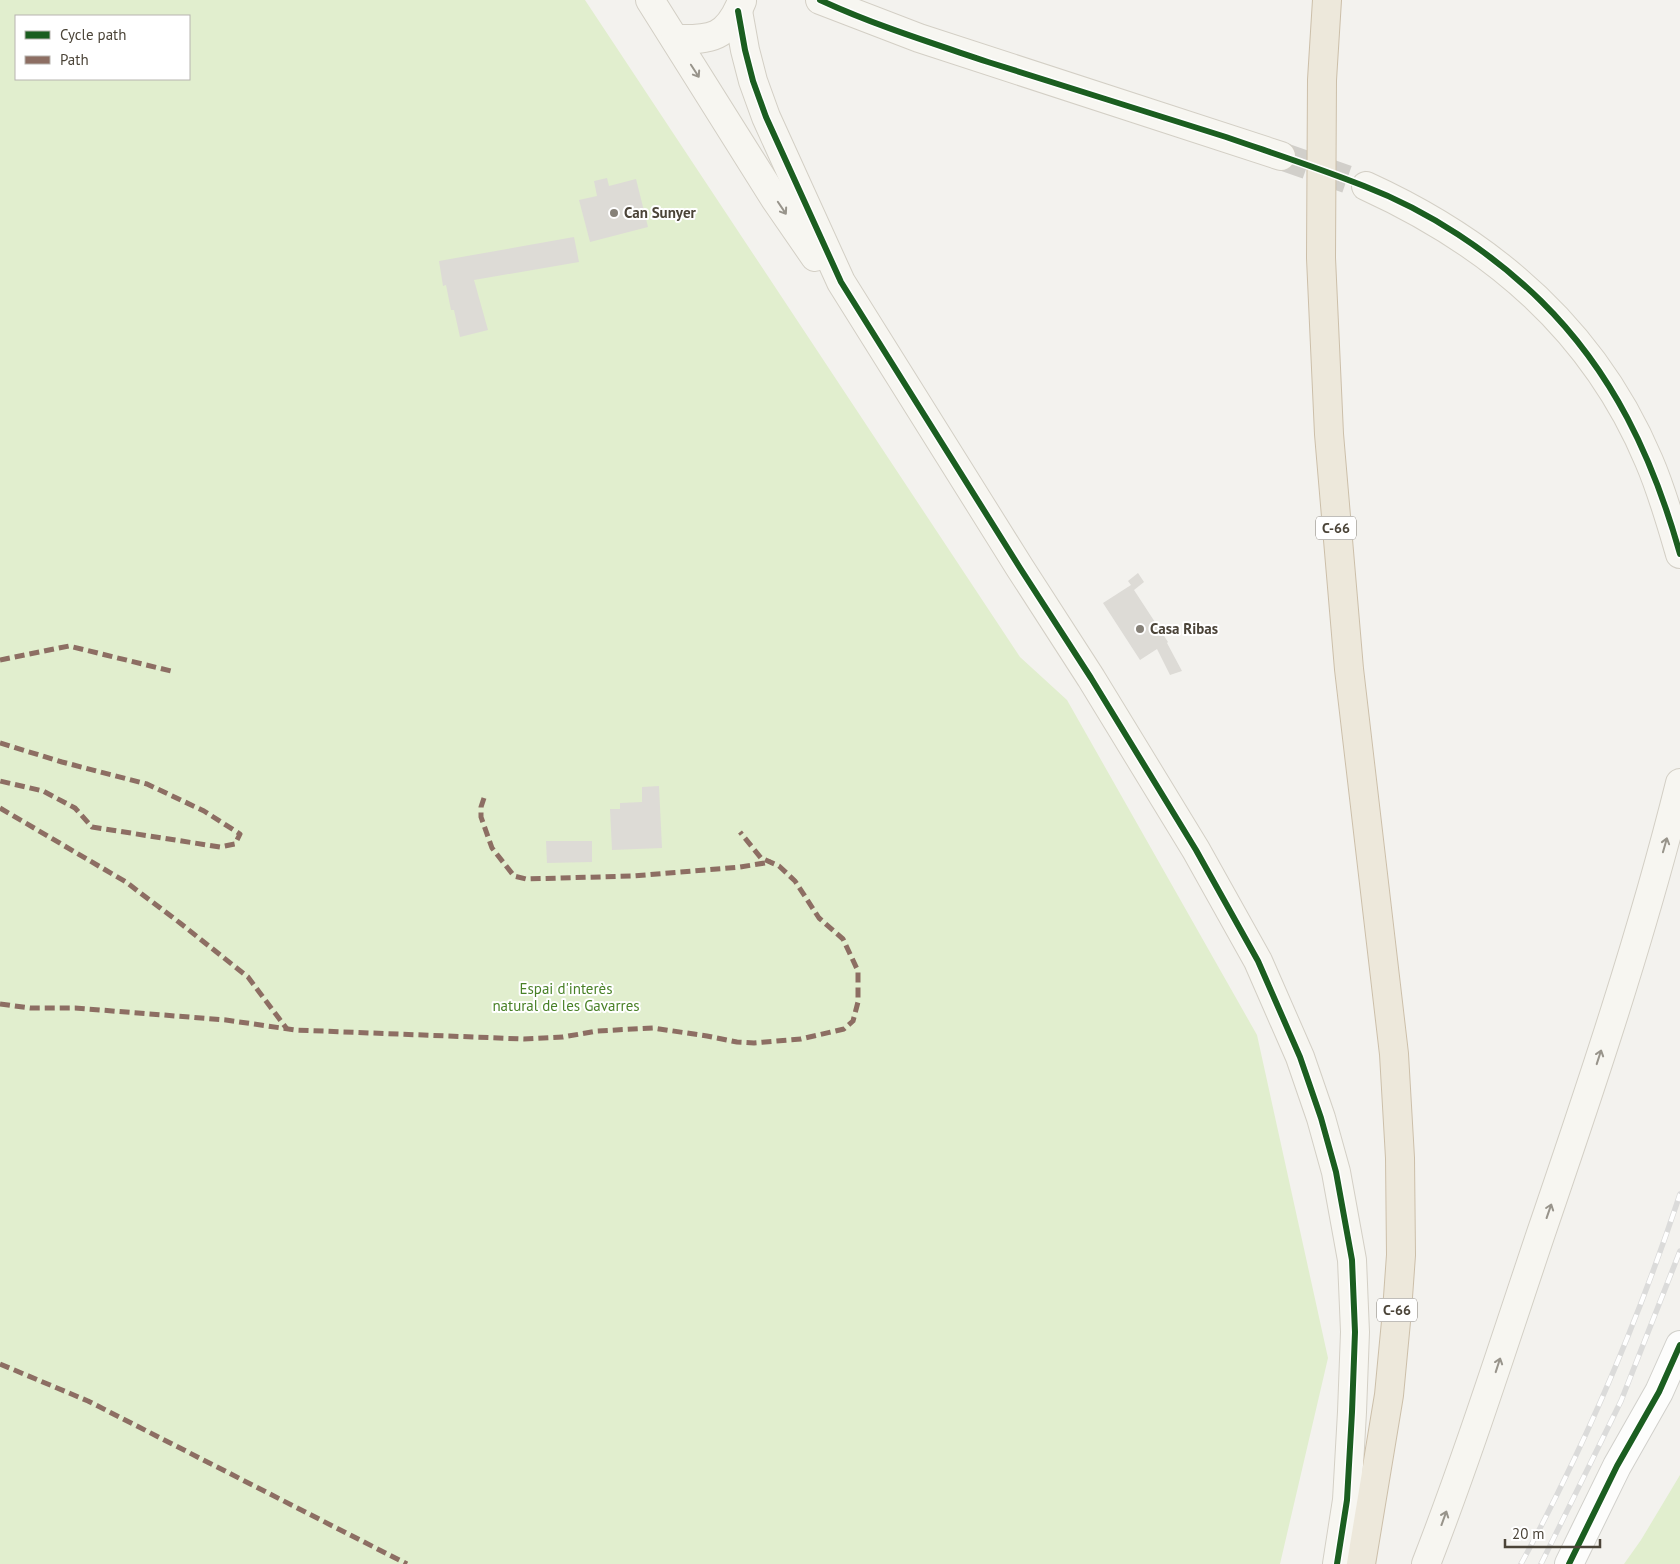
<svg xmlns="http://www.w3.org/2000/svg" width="1680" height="1564" font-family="'PT Sans',sans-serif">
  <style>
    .green { fill: #e1eece; fill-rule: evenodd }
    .building { fill: #dddbd6 }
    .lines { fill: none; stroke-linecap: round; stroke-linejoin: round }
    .secondary-tunnel { stroke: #d1cfca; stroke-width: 28; stroke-dasharray: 28 14; stroke-linecap: butt }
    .street-casing { stroke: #d1d0cb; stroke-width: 30 }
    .secondary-casing { stroke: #d3cfc5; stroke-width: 30 }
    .highway-casing { stroke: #ccbfa9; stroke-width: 30 }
    .street { stroke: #fdfdfc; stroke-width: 28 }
    .secondary { stroke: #f7f6f1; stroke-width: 28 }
    .highway { stroke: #ede8db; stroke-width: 28 }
    .rail-casing { stroke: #dbdbda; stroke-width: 5.5 }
    .rail { stroke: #fff; stroke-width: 4; stroke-dasharray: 11; stroke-linecap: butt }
    .quiet { stroke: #8d6e63; stroke-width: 5; stroke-dasharray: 10 5; stroke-linecap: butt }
    .cycleway-casing { stroke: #fff; stroke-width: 9 }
    .cycleway { stroke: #1b5e20; stroke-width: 6 }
    .oneway { stroke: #98948b }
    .poi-dot { fill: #868178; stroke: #fff; stroke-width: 2 }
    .labels { text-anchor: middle; stroke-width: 4; stroke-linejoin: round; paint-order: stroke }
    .shield { fill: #fff; stroke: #817c74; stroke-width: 1 }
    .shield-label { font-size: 14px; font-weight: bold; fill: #4b4438 }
    .poi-label { font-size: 15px; font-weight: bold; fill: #4b4438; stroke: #fff; text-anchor: start }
    .park-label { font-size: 15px; fill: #498127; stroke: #fff }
  </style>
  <rect width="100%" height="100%" fill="#f3f2ee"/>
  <g class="green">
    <path d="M0,0H585L1020,657L1067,700L1257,1035L1328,1358L1280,1564H0ZM16,16H189V79H16Z"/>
    <path d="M1680,1475V1564H1624L1641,1540Z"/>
  </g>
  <g class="building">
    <path d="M607,178L609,186L636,179L648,227L590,242L579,200L597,196L594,181Z"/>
    <path d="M574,237L579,262L474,280L488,330L460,337L454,310H451L446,285L443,286L439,261Z"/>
    <path d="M1138,573L1144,582L1134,590L1168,642L1167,643L1182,671L1170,675L1157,649L1140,660L1103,603L1131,585L1128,581Z"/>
    <path d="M659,786L662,848L612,850L610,809H620V803L642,802V787Z"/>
    <path d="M546,841H592V862L547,863Z"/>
  </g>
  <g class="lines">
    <path class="secondary-tunnel" d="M1281,156L1366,186"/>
    <defs>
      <path id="street" d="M1569,1564L1617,1466L1659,1392L1680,1345"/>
      <g id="secondary">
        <path d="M650,0L775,199L815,257"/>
        <path d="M820,0L919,38L1281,156"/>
        <path d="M738,11L745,50L753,81L766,117L841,282L1020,568L1091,678L1196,850L1258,961L1300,1057L1321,1118L1336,1172L1352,1260L1355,1332L1352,1412L1347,1500L1337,1564"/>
        <path d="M675,39C712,40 727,38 742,1"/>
        <path d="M1366,186C1493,244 1594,330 1649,461C1662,491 1671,523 1680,554"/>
        <path d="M1426,1564C1468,1456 1503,1346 1540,1236C1591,1087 1642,936 1680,783"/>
      </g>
      <path id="highway" d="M1327,0L1322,80L1321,258L1329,434L1349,669L1394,1054L1400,1158L1401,1255L1397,1311L1389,1395L1361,1564"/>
    </defs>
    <use href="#street" class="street-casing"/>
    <use href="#secondary" class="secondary-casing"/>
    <use href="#highway" class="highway-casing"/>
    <use href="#street" class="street"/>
    <use href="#secondary" class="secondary"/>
    <use href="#highway" class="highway"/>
    <defs>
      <g id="rail">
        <path d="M1521,1564C1585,1446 1638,1321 1680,1194"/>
        <path d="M1541,1564L1621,1401L1680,1251"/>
      </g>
    </defs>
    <use href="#rail" class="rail-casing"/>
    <use href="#rail" class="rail"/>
    <g class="quiet">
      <path d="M0,660L69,646L175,672"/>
      <path d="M0,743L62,762L147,784L204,811L240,834L235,844L220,847L92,827L75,808L43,791L0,781"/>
      <path d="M484,798L481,807V817L492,848L514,876L526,879L633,876L740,867L771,862"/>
      <path d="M0,808L126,882L180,923L248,977L287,1029"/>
      <path d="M0,1004L30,1008H75L226,1020L295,1030L524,1039L563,1037L597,1031L653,1028L707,1036L737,1042L754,1043L801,1039L844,1029L853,1021L858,1002V971L843,939L819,918L795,881L779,866L761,858L740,832"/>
      <path d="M0,1364L88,1401L407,1564"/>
    </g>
    <defs>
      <g id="cycleway">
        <path d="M820,0C874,25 932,43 988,62C1067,87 1147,112 1226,137C1272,153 1319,168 1364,186C1429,211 1491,252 1541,301C1613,372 1653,458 1680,554"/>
        <path d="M738,11L745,50L753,81L766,117L841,282L1020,568L1091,678L1196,850L1258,961L1300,1057L1321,1118L1336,1172L1352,1260L1355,1332L1352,1412L1347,1500L1337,1564"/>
        <path d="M1569,1564L1617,1466L1659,1392L1680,1345"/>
      </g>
    </defs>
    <use href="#cycleway" class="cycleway-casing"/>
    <use href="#cycleway" class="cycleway"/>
  </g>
  <defs><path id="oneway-shaft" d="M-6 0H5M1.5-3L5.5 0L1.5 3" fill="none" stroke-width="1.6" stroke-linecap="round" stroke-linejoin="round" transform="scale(1.25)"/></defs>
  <g class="oneway">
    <use href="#oneway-shaft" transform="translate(695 71) rotate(57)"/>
    <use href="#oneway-shaft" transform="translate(782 208) rotate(56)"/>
    <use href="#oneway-shaft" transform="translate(1665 845) rotate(-74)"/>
    <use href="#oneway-shaft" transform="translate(1599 1057) rotate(-72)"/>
    <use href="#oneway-shaft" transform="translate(1549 1211) rotate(-71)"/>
    <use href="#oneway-shaft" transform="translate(1498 1365) rotate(-72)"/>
    <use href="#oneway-shaft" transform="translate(1444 1518) rotate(-70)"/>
  </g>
  <g class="poi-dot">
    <circle cx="614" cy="213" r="5"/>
    <circle cx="1140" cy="629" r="5"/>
  </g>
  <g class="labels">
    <g class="shield">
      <rect x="1316" y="516.5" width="40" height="23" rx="4"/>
      <rect x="1377" y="1298.5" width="40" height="23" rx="4"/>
    </g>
    <g class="shield-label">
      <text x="1336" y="533">C-66</text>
      <text x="1397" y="1315">C-66</text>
    </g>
    <g class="poi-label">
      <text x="624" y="218">Can Sunyer</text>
      <text x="1150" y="634">Casa Ribas</text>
    </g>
    <g class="park-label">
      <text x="566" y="994">Espai d'interès<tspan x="566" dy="17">natural de les Gavarres</tspan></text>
    </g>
  </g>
  <rect x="15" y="15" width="175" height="65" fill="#ffffff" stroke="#b7b4af"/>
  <rect x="25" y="31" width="25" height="8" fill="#1b5e20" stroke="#b7b4af"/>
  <text x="60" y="40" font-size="15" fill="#4b4438">Cycle path</text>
  <rect x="25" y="56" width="25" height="8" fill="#8d6e63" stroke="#b7b4af"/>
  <text x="60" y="65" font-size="15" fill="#4b4438">Path</text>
  <path d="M1505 1539v8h95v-8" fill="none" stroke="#4b4438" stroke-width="2.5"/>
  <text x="1512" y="1539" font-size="15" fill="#4b4438" stroke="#ffffff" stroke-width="4" paint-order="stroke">20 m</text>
</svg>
